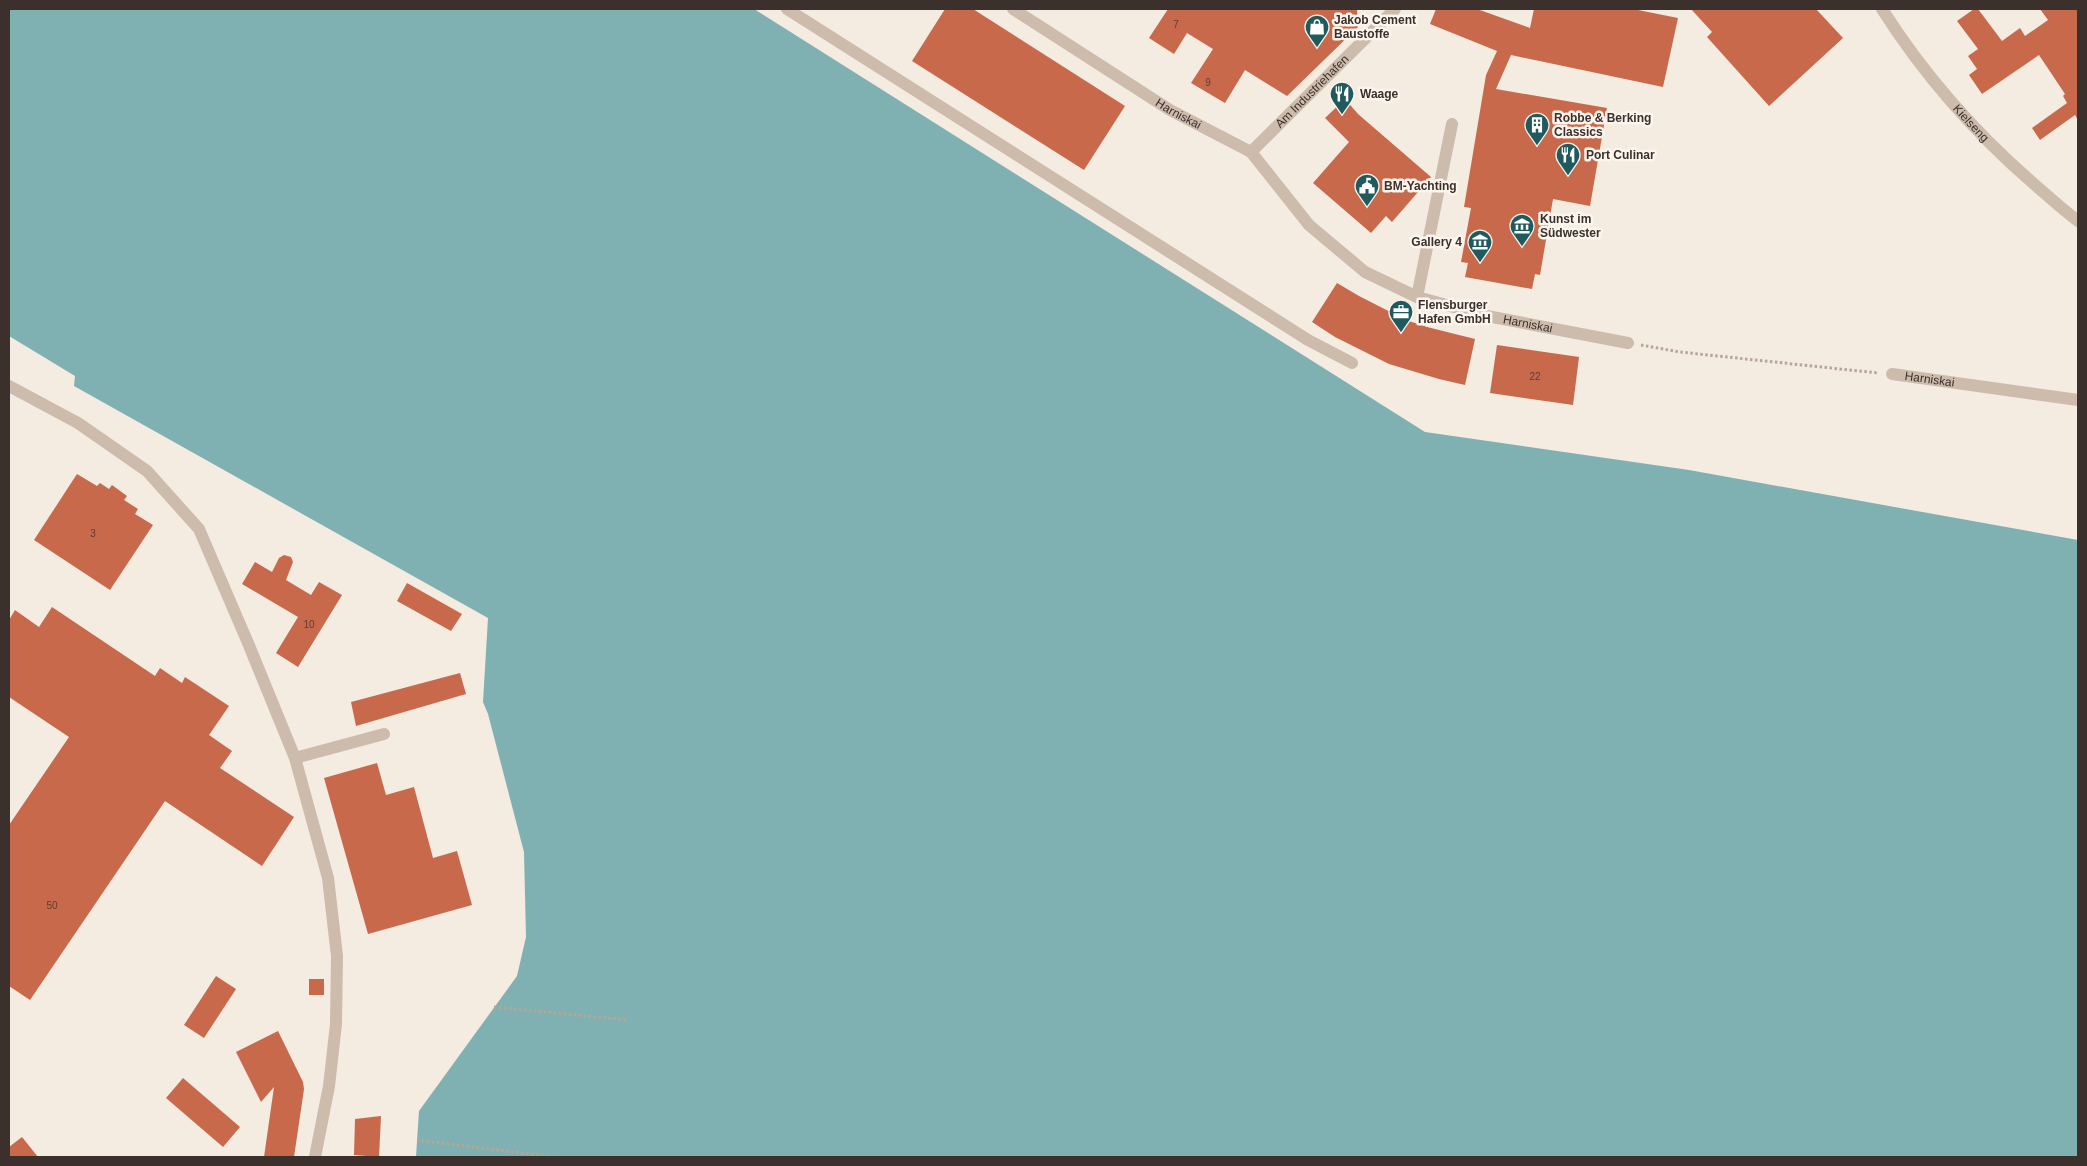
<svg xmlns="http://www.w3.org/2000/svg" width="2087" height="1166" font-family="Arial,sans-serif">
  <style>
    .water { fill: #7fb0b2 }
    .building { fill: #c8694b }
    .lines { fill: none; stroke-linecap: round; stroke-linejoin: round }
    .path { stroke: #b9a596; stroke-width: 3; stroke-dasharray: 2.5 2.5; stroke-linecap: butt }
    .minor { stroke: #cdbbac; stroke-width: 12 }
    .labels { text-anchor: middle; stroke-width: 5; stroke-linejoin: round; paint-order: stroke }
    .number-label { font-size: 10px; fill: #5e3e33 }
    .poi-label { font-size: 12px; font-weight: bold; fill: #3b302b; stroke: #fbf5ee; text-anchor: start }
    .street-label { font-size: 12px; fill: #3b302b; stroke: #fbf5ee }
  </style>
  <rect width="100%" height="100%" fill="#f4ebe1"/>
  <path class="water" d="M9,9H754L1425,432L1689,470L2078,540V1157H416L419,1111L517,976L526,937L524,852L488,714L483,702L488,618L74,386L75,376L9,336Z"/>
  <g class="building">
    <path d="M945,9H973L1125,106L1084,170L912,61Z"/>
    <path d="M1168,9H1357L1358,27L1287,96L1245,70L1225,103L1191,83L1213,49L1187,33L1174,54L1149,38Z"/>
    <path d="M1436,9H1477L1530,28L1534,9H1633L1678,18L1663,87L1511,55L1496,89L1607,108L1590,206L1553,199L1540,275L1535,274L1532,289L1465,277L1468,263L1461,262L1471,208L1464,207L1486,75L1497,51L1430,24Z"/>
    <path d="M1691,9H1816L1843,38L1769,106L1707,37L1712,32Z"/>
    <path d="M1974,9H1978L2002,41L2020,28L2025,36L2048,20L2040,9H2078V120L2075,115L2040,140L2032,128L2067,103L2063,96L2065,94L2039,55L1982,94L1969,75L1977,69L1968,56L1978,49L1957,21Z"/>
    <path d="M1345,99L1358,114L1431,177L1392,222L1386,216L1371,233L1313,183L1349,142L1325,118Z"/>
    <path d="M1337,283L1359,296L1406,320L1427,327L1475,339L1465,385L1439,379L1389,364L1335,337L1312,322Z"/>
    <path d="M1497,345L1579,357L1573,405L1490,393Z"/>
    <path d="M77,474L97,486L100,483L109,489L112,485L127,496L124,500L138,509L135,514L153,525L110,590L34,540Z"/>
    <path d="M284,555L291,557L293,562L286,580L311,595L319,582L342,595L298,667L276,653L298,617L242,584L255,562L272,572L279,558Z"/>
    <path d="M407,583L462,614L451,631L397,601Z"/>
    <path d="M52,607L155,676L160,668L182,683L185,677L229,706L209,735L232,751L220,768L294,817L262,866L165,801L30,1000L9,986V825L69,737L9,697V620L15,610L39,627Z"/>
    <path d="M460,673L466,694L356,726L351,702Z"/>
    <path d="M377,763L386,795L414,787L433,858L457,851L472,905L368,934L324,778Z"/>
    <path d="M216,976L236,989L204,1038L184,1025Z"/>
    <rect x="309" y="979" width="15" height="16"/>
    <path d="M278,1031L303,1082L304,1089L294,1157H264L274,1087L261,1102L236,1052Z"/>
    <path d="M183,1078L240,1127L223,1147L166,1098Z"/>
    <path d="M381,1116L379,1157L354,1155L355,1119Z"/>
    <path d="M22,1137L38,1157H9V1147Z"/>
  </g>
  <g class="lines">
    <g class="path">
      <path d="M1641,345L1680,352L1878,373"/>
      <path d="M494,1007L628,1020"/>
      <path d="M417,1140L554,1157"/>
    </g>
    <g class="minor">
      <path d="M787,9L1308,340L1352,363"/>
      <path id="s1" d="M1013,9L1170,110L1251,152L1309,225L1365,272L1417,297L1487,316L1628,343"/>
      <path id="s2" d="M1882,9C1924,75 1975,133 2034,184C2049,197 2063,210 2078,221"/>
      <path id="s3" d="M1251,152L1395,9"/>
      <path d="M1417,297L1452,124"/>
      <path id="s4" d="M1892,374L2078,400"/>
      <path d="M9,386L78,423L147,471L199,529L248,643L295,758L328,878L337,956L336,1024L329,1086L315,1157"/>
      <path d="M295,758L384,734"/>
    </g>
  </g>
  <defs>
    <symbol id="shop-pin" viewBox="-11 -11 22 30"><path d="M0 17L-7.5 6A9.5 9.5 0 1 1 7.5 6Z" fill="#1f5a5e" stroke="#fbf5ee"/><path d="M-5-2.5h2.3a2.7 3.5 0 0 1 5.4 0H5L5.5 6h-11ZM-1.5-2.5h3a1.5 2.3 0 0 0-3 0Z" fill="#fff"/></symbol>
    <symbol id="restaurant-pin" viewBox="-11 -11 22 30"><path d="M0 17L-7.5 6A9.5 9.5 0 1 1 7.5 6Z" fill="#1f5a5e" stroke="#fbf5ee"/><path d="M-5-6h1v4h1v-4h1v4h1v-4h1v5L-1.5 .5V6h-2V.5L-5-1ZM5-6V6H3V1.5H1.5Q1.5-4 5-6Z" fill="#fff"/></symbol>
    <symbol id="building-pin" viewBox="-11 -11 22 30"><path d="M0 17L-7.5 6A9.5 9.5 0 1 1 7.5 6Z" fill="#1f5a5e" stroke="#fbf5ee"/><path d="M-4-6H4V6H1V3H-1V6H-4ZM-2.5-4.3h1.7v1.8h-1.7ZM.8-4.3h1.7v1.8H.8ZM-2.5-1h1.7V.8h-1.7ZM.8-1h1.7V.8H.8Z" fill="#fff"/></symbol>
    <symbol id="civic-pin" viewBox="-11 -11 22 30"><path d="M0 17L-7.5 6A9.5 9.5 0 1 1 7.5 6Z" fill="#1f5a5e" stroke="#fbf5ee"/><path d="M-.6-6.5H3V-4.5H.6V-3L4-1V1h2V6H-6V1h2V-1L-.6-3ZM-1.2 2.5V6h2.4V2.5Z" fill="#fff"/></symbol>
    <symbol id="museum-pin" viewBox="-11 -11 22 30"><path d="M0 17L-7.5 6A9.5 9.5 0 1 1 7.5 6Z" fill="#1f5a5e" stroke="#fbf5ee"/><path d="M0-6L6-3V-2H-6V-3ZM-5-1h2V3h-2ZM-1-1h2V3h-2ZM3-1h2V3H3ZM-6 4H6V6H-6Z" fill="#fff"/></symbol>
    <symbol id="office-pin" viewBox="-11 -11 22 30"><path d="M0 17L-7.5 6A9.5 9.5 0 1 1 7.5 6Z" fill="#1f5a5e" stroke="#fbf5ee"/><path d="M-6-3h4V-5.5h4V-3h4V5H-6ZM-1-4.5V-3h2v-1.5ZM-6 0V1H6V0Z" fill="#fff"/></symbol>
  </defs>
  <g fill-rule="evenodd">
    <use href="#shop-pin" x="1303" y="13" width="28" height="38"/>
    <use href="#restaurant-pin" x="1328" y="80" width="28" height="38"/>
    <use href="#building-pin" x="1523" y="111" width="28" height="38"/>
    <use href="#restaurant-pin" x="1554" y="141" width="28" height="38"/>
    <use href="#civic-pin" x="1353" y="172" width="28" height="38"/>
    <use href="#museum-pin" x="1508" y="212" width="28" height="38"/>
    <use href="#museum-pin" x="1466" y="228" width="28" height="38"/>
    <use href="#office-pin" x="1387" y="298" width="28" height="38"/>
  </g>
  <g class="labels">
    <g class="number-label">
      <text x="1176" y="28">7</text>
      <text x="1208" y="86">9</text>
      <text x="1535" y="380">22</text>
      <text x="93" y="537">3</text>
      <text x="309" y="628">10</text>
      <text x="52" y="909">50</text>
    </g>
    <g class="poi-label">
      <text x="1334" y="24">Jakob Cement<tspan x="1334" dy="14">Baustoffe</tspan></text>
      <text x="1360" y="98">Waage</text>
      <text x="1554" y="122">Robbe &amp; Berking<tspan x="1554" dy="14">Classics</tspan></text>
      <text x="1586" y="159">Port Culinar</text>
      <text x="1384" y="190">BM-Yachting</text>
      <text x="1540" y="223">Kunst im<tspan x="1540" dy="14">Südwester</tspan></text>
      <text x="1462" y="246" text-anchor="end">Gallery 4</text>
      <text x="1418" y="309">Flensburger<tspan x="1418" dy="14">Hafen GmbH</tspan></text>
    </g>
    <g class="street-label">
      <text dy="4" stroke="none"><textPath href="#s3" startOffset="86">Am Industriehafen</textPath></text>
      <text dy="4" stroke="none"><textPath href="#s1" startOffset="196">Harniskai</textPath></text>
      <text dy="4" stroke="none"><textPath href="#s2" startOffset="145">Kielseng</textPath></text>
      <text dy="4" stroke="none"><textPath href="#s1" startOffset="616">Harniskai</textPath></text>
      <text dy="4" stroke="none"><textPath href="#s4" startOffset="38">Harniskai</textPath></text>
    </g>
  </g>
  <rect width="2087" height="1166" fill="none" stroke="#3b302b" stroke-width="20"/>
</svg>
